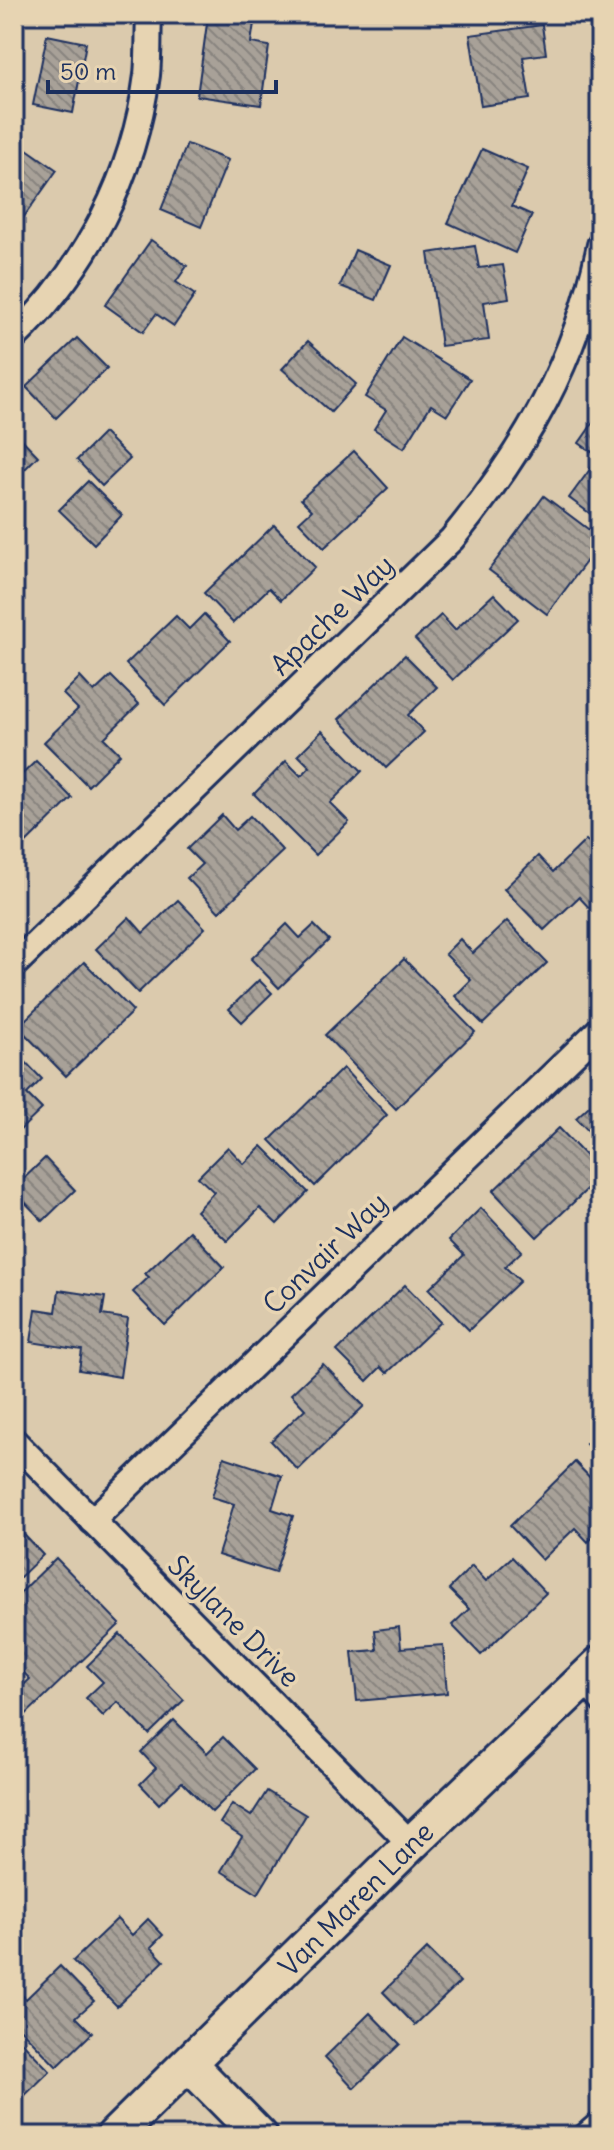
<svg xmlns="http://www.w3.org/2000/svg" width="614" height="2150" font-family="Delius,sans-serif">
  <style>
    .building { fill: url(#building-back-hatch); stroke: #1b2f5e; stroke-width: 2 }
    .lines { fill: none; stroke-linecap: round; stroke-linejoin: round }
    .lane-casing { stroke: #1b2f5e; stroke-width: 18 }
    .street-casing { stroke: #1b2f5e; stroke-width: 30 }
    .secondary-casing { stroke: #1b2f5e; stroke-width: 40 }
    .lane { stroke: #e7d4b2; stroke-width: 12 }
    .street { stroke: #e7d4b2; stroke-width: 24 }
    .secondary { stroke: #e7d4b2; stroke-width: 34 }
    .labels { text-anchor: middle; stroke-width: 7; stroke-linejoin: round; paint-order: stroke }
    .street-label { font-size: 28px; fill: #1b2f5e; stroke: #e7d4b2 }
  </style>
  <defs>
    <pattern id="building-back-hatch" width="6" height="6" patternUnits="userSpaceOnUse" patternTransform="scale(2)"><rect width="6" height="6" fill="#a8a198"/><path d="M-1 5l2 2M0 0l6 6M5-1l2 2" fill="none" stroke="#88847f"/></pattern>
  </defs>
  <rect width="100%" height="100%" fill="#dbcaad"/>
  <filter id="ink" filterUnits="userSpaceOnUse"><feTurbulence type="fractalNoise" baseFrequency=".0125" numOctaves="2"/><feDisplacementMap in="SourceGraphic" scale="16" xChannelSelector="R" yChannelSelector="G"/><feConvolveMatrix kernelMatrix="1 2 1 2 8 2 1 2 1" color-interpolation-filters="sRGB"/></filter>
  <g filter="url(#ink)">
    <g class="building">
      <path d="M208,16L254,23L251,43L269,46L261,105L197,96Z"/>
      <path d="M542,25L546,54L523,57L530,99L481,106L470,35Z"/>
      <path d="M47,35L86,43L73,113L33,105Z"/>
      <path d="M187,144L228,160L201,227L161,210Z"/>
      <path d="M24,147L57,170L16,228L14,162Z"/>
      <path d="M482,149L528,169L512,206L532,215L515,253L448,223Z"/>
      <path d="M151,240L187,266L176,282L195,295L174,326L156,314L143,332L105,305Z"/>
      <path d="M475,246L479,268L503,265L509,298L484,302L489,340L441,346L428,253Z"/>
      <path d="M355,250L391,265L376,300L340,286Z"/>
      <path d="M402,337L470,379L447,415L431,405L404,448L374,429L386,410L365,397Z"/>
      <path d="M77,338L107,368L56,418L26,387Z"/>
      <path d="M308,341L356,384L331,412L282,369Z"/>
      <path d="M600,413V521L569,498L599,457L579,443Z"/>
      <path d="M14,431L38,456L14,480Z"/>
      <path d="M104,433L130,459L102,486L77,460Z"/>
      <path d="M354,451L388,488L324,548L299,522L312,510L301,499Z"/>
      <path d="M88,481L122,515L94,544L59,510Z"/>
      <path d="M544,496L600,538V543L547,614L489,570Z"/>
      <path d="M274,525L315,567L281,600L269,588L233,623L204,593Z"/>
      <path d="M494,594L518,619L453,680L415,639L441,615L455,630Z"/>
      <path d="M204,614L230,641L165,705L126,664L176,616L189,629Z"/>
      <path d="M405,655L437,687L408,715L424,732L386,768L339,719Z"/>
      <path d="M111,676L139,704L104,738L120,754L88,786L44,742L78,709L63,694L80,677L94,692Z"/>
      <path d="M322,731L362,771L330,803L349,822L315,855L254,794L286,761L301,776L310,767L298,755Z"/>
      <path d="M36,761L72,798L14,855V782Z"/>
      <path d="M600,808V829L590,818Z"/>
      <path d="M222,815L235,830L250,816L283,851L219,912L187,878L202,864L187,849Z"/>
      <path d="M586,840L600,855V907L594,913L579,897L544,930L504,889L538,856L553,872Z"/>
      <path d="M178,900L205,928L138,993L96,949L129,917L143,933Z"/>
      <path d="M507,921L547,963L483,1024L455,996L471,980L445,954L460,939L473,953Z"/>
      <path d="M287,924L300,938L314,925L329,940L279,988L251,959Z"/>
      <path d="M404,959L475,1032L396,1109L325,1035Z"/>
      <path d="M84,962L133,1011L66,1076L18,1027Z"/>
      <path d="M259,980L272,993L242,1022L229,1009Z"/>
      <path d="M14,1050L42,1079L27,1094L42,1109L14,1136Z"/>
      <path d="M343,1068L387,1115L315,1186L270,1140Z"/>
      <path d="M600,1096V1143L576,1118Z"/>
      <path d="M559,1128L600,1171V1177L537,1237L493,1191Z"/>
      <path d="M262,1146L308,1192L277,1224L260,1208L227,1241L196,1211L214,1192L198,1177L228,1147L244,1164Z"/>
      <path d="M45,1158L75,1190L43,1221L14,1191V1188Z"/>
      <path d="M481,1208L522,1251L505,1267L520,1281L469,1330L429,1289L464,1255L449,1240Z"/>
      <path d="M190,1231L224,1267L165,1325L133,1292L149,1277L145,1274Z"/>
      <path d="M405,1285L441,1322L387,1373L381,1367L367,1381L337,1351Z"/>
      <path d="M59,1290L105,1297L102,1315L128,1319L120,1377L79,1370L82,1350L31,1342L36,1309L56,1312Z"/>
      <path d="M323,1364L364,1406L298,1470L271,1441L305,1409L291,1394Z"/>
      <path d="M600,1431V1458L586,1444Z"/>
      <path d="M224,1457L282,1476L272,1509L293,1516L275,1573L218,1555L234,1504L212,1497Z"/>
      <path d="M575,1462L600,1488V1530L588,1542L575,1528L542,1560L510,1526Z"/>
      <path d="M14,1524L43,1555L14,1583Z"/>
      <path d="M512,1557L546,1593L481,1655L452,1625L469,1609L449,1589L472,1566L486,1581Z"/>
      <path d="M56,1558L120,1624L14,1726V1694L30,1679L14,1663V1599Z"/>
      <path d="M399,1627L401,1648L443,1645L447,1693L357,1701L352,1652L377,1650L375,1630Z"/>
      <path d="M120,1634L184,1700L149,1734L118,1702L103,1716L86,1698L103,1682L87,1666Z"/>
      <path d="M174,1720L207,1753L223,1737L255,1769L212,1812L182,1782L159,1804L140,1784L156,1768L141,1752Z"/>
      <path d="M267,1791L306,1815L258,1894L221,1871L242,1837L220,1823L232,1804L251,1816Z"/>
      <path d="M117,1919L132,1935L148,1919L163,1935L151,1947L164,1961L117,2006L73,1961Z"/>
      <path d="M427,1949L460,1982L415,2025L383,1992Z"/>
      <path d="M60,1966L94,2001L76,2017L92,2033L57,2067L14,2022V1987L26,1999Z"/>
      <path d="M370,2013L400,2044L354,2088L325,2057Z"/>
      <path d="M14,2034L50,2071L14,2106Z"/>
    </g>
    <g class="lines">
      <defs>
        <g id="lane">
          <path d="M581,1685L600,1707"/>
          <path d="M577,2136L600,2116"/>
        </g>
        <g id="street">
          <path d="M14,338C87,267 134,176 147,75C149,55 148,34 149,14"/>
          <path d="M14,965L452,539C526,448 576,362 600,245"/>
          <path d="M14,1441L411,1844"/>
          <path d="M92,1521L600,1029"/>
        </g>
        <g id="secondary">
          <path d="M189,2064L260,2136"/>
          <path d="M114,2136L411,1844L600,1664"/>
        </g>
      </defs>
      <use href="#lane" class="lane-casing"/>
      <use href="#street" class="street-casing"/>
      <use href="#secondary" class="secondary-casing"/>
      <use href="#lane" class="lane"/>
      <use href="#street" class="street"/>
      <use href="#secondary" class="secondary"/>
    </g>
  </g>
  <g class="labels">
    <g class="street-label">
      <text transform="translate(332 615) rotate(-44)" y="10">Apache Way</text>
      <text transform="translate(325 1253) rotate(-44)" y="10">Convair Way</text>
      <text transform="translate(234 1621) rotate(45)" y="10">Skylane Drive</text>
      <text transform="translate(356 1899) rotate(-45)" y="10">Van Maren Lane</text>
    </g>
  </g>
  <rect width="614" height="2150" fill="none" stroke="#e7d4b2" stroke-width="48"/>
  <rect x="24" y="24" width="566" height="2102" fill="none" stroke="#1b2f5e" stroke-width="3" filter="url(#ink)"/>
  <path d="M48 80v12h228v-12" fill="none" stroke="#1b2f5e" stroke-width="4"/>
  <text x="60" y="80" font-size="24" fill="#1b2f5e" stroke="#e7d4b2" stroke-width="6" paint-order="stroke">50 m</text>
</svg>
